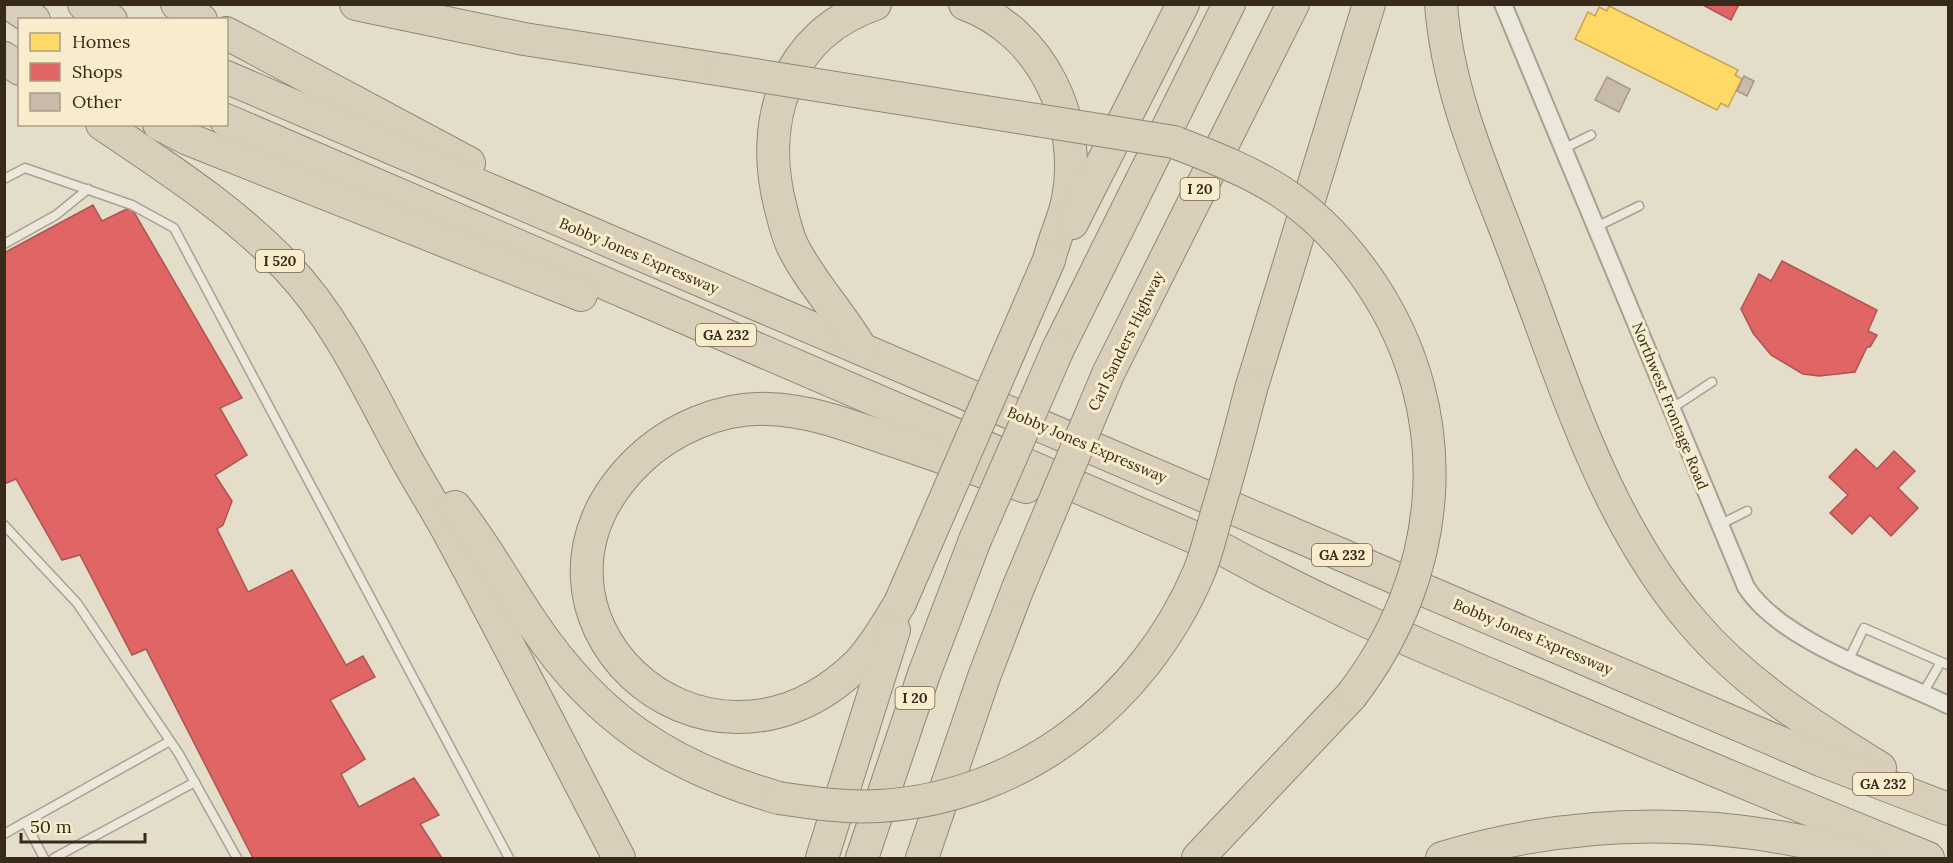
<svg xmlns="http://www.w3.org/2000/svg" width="1953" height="863" font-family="Lora,serif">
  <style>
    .homes { fill: #ffd966; stroke: #c3a450; stroke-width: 1.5 }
    .shops { fill: #e06666; stroke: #ad5450; stroke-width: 1.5 }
    .building { fill: #c8bba9; stroke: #a49889; stroke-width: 1.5 }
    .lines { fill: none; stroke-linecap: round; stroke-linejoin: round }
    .lane-casing { stroke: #a8a193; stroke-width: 11 }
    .street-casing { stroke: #a8a193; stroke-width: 20 }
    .highway-casing { stroke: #8e8779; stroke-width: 34 }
    .lane { stroke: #ece7db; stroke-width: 8 }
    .street { stroke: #ece7db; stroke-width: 16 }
    .highway { stroke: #d8ceb9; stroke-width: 32 }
    .highway-bridge-casing { stroke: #8e8779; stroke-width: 34; stroke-linecap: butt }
    .highway-bridge { stroke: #d8ceb9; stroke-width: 32 }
    .labels { text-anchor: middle; stroke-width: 6; stroke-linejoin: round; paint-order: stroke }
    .shield { fill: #f7edcc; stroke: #716450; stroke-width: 1.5 }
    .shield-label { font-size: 14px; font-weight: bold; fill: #372a1b }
    .street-label { font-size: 15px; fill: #372a1b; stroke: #f7edcc }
  </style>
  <rect width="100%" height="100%" fill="#e4ddc9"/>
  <path class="homes" d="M1609,6L1738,70L1735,75L1742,79L1728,107L1721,103L1717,110L1575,39L1588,12L1595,16L1599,7L1607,11Z"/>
  <g class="shops">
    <path d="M1701,4H1739L1731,20Z"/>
    <path d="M93,205L102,221L131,207L242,398L220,408L247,455L215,475L232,501L223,525L217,529L248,592L292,570L346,665L363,656L375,677L330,700L365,759L341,774L359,807L414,778L439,815L420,824L442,858H253L146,649L132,655L80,555L62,560L16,479L4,484V253Z"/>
    <path d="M1782,261L1877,310L1868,331L1877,335L1870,347H1867L1855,372L1819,376L1803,374L1771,355L1753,333L1741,309L1759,274L1771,281Z"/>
    <path d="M1856,449L1877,469L1894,451L1915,471L1898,488L1918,508L1891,536L1870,515L1852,534L1830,513L1848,495L1829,477Z"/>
  </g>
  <g class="building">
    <path d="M1744,76L1754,81L1747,96L1737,91Z"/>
    <path d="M1607,77L1630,89L1619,112L1595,100Z"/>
  </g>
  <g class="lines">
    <defs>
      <g id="lane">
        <path d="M1563,149L1591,135"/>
        <path d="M4,179L25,168L132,205L174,228L509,858"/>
        <path d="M1596,227L1639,206"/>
        <path d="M4,244L56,215L88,189"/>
        <path d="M1671,409L1712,382"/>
        <path d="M4,525L77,603L179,754L237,858"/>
        <path d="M1719,525L1747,511"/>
        <path d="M1849,659L1864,628L1948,665"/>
        <path d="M1923,693L1941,662"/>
        <path d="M25,822L44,858"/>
        <path d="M4,834L170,741"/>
        <path d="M54,858L195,782"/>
      </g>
      <path id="street" d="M1503,4L1746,587C1781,642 1889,676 1948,705"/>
      <g id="highway">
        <path d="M10,4L34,20"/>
        <path d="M84,4L111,20"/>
        <path d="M177,4L201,20"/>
        <path d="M356,4L524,39L723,70"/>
        <path d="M965,4C1042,32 1083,120 1068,199C1064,219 1054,239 1049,260"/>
        <path d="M1441,4C1448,97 1486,176 1518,262C1565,385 1605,521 1693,623C1745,684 1812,726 1880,768"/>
        <path d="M226,33L469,163"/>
        <path d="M4,58L20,69"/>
        <path d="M226,77L1823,761L1948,809"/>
        <path d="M226,120L1226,551C1325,606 1431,650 1535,694C1665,750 1797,805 1928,858"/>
        <path d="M102,124C167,168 233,210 287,267C337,320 367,386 401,449C415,476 432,502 447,529C506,638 562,749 619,858"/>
        <path d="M159,124L188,139L581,295"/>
        <path d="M1072,223L1183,4"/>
        <path d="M860,347C839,311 810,282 792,245C787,234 784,221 781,209C758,122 785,35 875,4"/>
        <path d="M1058,349L1229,4"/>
        <path d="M1108,374L1293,4"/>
        <path d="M1251,389L1369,4"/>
        <path d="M455,507C484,543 507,586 533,624C597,719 670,767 779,798"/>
        <path d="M900,603C887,624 875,646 858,664C702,816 487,608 638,461C671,429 721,407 768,409C810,410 851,426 891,440C936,455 981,471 1026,487"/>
        <path d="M822,858L894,630"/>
        <path d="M862,858L924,674L975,540"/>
        <path d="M922,858L985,674L1018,588"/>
        <path d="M1198,858L1351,696"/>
        <path d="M1442,858C1579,816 1730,816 1867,858"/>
      </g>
    </defs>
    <use href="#lane" class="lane-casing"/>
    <use href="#street" class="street-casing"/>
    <use href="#highway" class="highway-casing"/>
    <use href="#lane" class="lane"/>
    <use href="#street" class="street"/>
    <use href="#highway" class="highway"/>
    <defs>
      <g id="highway-bridge">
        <path d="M723,70L1174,142C1210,156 1247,170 1280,191C1317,215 1348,249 1372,285C1458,415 1445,574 1351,696"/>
        <path d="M975,540L1058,349"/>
        <path d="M1018,588L1108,374"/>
        <path d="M900,603L1049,260"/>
        <path d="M779,798C812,803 845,808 879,806C1022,798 1144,702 1199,572C1206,555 1211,535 1216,516C1229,474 1240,432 1251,389"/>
      </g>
    </defs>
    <use href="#highway-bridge" class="highway-bridge-casing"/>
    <use href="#highway-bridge" class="highway-bridge"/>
  </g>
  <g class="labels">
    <g class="shield">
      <rect x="1180.5" y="178" width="39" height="22" rx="4.5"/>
      <rect x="256" y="250" width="48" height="22" rx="4.5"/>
      <rect x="696" y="324" width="60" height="22" rx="4.5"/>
      <rect x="1312" y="544" width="60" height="22" rx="4.5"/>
      <rect x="895.5" y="687" width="39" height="22" rx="4.5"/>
      <rect x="1853" y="773" width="60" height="22" rx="4.5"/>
    </g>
    <g class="shield-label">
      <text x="1200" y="194">I 20</text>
      <text x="280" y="266">I 520</text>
      <text x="726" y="340">GA 232</text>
      <text x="1342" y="560">GA 232</text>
      <text x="915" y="703">I 20</text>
      <text x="1883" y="789">GA 232</text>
    </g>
    <g class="street-label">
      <text transform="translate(639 256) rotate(23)" y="5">Bobby Jones Expressway</text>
      <text transform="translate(1126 341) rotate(-64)" y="5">Carl Sanders Highway</text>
      <text transform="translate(1670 406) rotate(68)" y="5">Northwest Frontage Road</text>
      <text transform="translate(1087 445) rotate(23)" y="5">Bobby Jones Expressway</text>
      <text transform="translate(1533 637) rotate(23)" y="5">Bobby Jones Expressway</text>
    </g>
  </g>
  <rect width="1953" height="863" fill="none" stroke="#372a1b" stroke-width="12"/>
  <rect x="18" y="18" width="210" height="108" fill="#f7edcc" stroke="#aa9f85" stroke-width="1.5"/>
  <rect x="30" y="33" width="30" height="18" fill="#ffd966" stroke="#aa9f85" stroke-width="1.5"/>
  <text x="72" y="48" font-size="18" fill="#372a1b">Homes</text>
  <rect x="30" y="63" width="30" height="18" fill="#e06666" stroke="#aa9f85" stroke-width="1.5"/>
  <text x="72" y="78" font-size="18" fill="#372a1b">Shops</text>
  <rect x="30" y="93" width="30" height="18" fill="#c8bba9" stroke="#aa9f85" stroke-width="1.5"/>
  <text x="72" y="108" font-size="18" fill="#372a1b">Other</text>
  <path d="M21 833v9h124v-9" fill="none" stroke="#372a1b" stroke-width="3"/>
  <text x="30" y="833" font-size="18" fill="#372a1b" stroke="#f7edcc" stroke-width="4.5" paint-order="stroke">50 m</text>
</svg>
